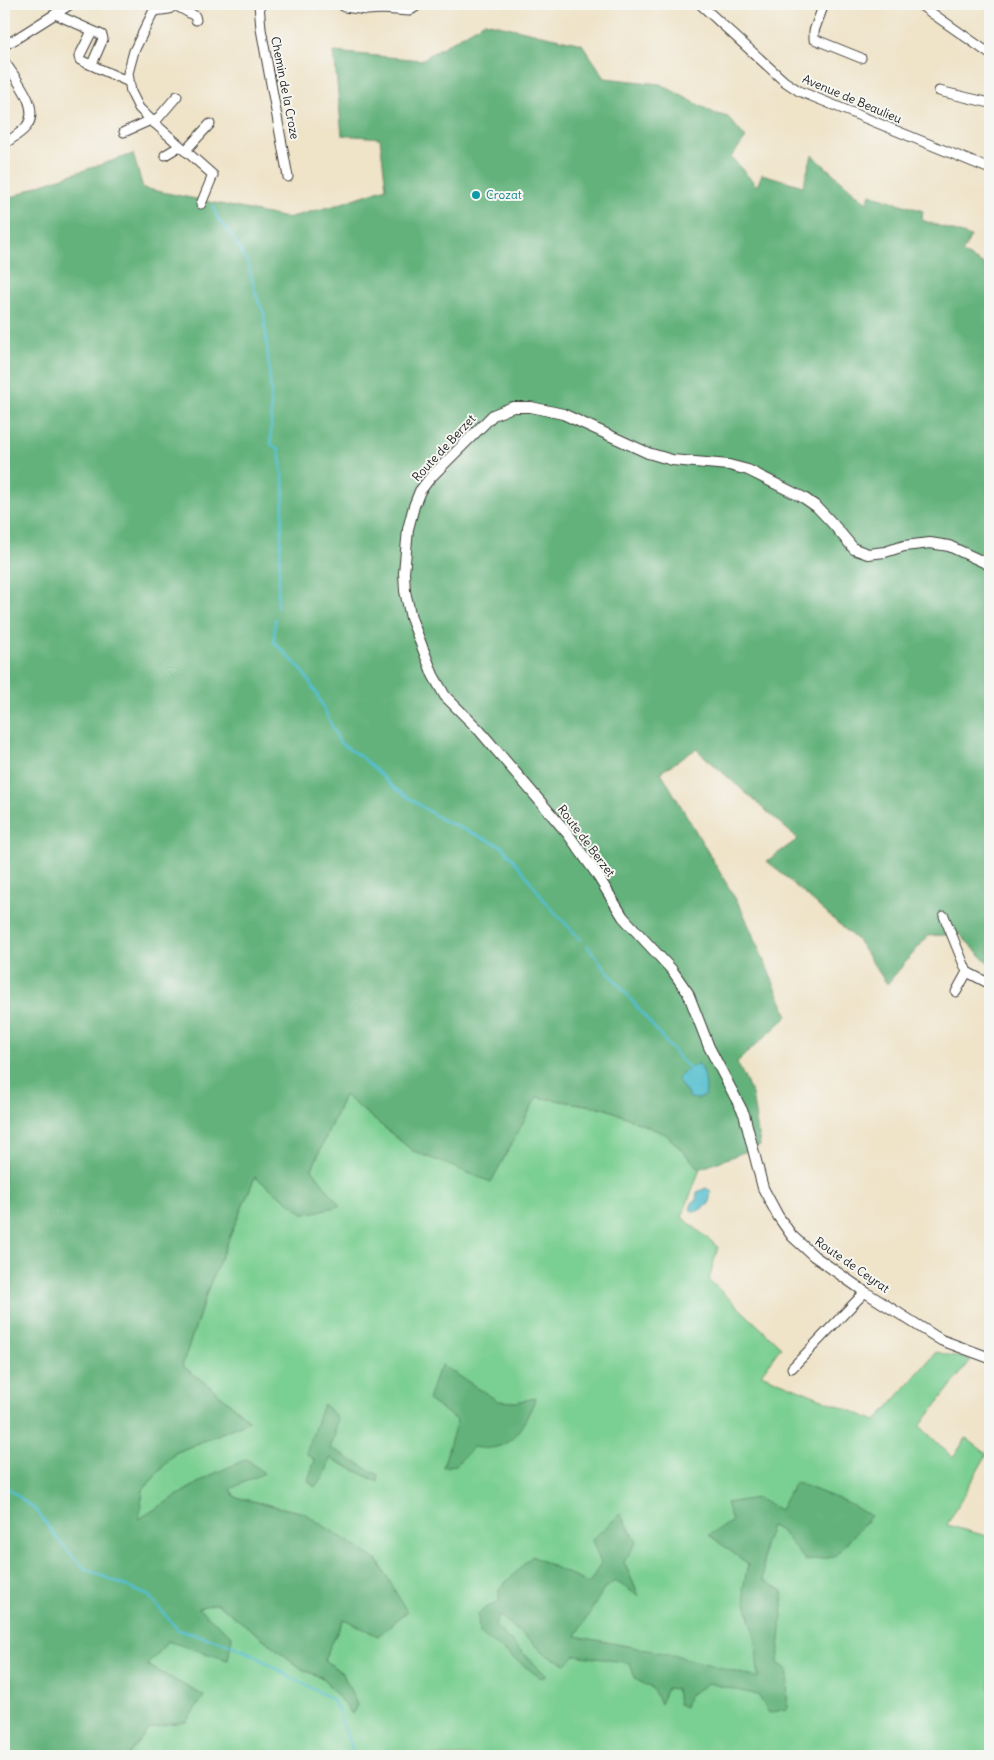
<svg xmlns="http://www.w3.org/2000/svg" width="994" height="1760" font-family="Delius,sans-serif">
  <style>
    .green { fill: #7acf92; stroke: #4b7657 }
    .forest { fill: #63b27c; stroke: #40674c }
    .water { fill: #54bfcf; stroke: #386e76 }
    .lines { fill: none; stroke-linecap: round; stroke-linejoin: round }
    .stream { stroke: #54bfcf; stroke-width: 2.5 }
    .minor-casing { stroke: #3c3a36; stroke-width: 11 }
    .tertiary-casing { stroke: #3c3a36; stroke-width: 12 }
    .minor { stroke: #fff; stroke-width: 9 }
    .tertiary { stroke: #fff; stroke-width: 10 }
    .culture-dot { fill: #0f9aa8; stroke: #f6f6f2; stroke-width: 2 }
    .labels { text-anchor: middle; stroke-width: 4; stroke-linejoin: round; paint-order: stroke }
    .street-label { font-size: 12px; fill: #1c1c1c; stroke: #f6f6f2 }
    .culture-label { font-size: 12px; fill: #0d838f; stroke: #f6f6f2; text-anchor: start }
  </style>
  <rect width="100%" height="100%" fill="#f6f6f2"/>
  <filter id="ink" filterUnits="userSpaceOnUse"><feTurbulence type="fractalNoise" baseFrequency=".02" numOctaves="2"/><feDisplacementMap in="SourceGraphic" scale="10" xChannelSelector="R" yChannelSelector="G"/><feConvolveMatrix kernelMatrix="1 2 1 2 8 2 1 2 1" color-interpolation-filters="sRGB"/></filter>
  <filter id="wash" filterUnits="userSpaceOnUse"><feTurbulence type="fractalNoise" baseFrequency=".0096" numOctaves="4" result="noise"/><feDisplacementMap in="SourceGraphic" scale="20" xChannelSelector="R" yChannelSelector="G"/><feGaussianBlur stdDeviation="1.12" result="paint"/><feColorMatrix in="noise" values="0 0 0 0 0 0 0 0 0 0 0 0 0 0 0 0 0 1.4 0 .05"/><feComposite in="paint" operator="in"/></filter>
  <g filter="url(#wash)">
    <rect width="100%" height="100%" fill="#efe3c8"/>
    <path class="green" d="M344,1095L413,1151L537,1097L605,1108L667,1135L700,1169L682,1217L718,1247L709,1280L781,1347L761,1374L876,1421L936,1352L971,1360L920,1426L953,1458L966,1438L987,1454L947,1525L990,1537V1719L989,1723L990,1724V1756H127L149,1729L168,1723L186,1722L204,1696L147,1665L157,1655L167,1640L228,1660L198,1608L217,1603L302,1669L323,1678L352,1714L357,1705L343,1674L324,1659L344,1618L378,1636L304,1513L235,1497L230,1489L211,1475L139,1520L143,1490L175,1453L250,1421L212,1388L182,1366L209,1286L255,1176L305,1214L312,1169Z"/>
    <g class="forest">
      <path d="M485,22L582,44L605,78L660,84L714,113L728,117L746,138L731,157L757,186L762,174L803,186L812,155L867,203L870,194L923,211L922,220L971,237L962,253L990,268V965L959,934L928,936L887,984L857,940L767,861L798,839L696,749L661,772L742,910L788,1016L737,1062L752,1094L760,1146L700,1169L667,1135L605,1108L537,1097L491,1182L413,1151L344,1095L312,1169L340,1206L305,1214L255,1177L209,1286L182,1366L212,1388L250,1421L175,1453L143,1490L139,1519L211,1475L247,1459L264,1473L230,1489L235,1497L304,1513L378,1561L407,1612L378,1636L344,1619L324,1659L343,1674L357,1705L352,1714L323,1678L302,1669L217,1603L198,1608L232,1636L228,1660L167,1641L157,1655L147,1665L204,1696L186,1722L168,1724L149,1729L127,1756H4V201L39,185L133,154L143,188L287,218L333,206L386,188L380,138L342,135L334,52L421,60Z"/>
      <path d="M442,1365L498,1401L516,1402L536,1398C522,1428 511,1455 473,1447L456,1465L443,1467L457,1420L428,1400L437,1373Z"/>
      <path d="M323,1404L337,1417L334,1439L330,1448L379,1475L378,1482L330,1458C327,1469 325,1480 314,1487L308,1480L315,1460L306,1453Z"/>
      <path d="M795,1482L844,1501L871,1516L834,1557L806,1561L781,1531L771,1526L764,1546L763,1580L782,1590L783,1605L778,1663L788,1670L787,1709L769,1713L758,1695L708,1683L688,1696L685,1707L678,1704L676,1689L667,1688L660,1704L652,1688L635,1679L630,1663L575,1655L566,1664L548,1656L500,1616L495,1626L547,1676L541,1678L479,1633L478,1615L485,1608L499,1602V1589L532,1556L589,1584L601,1563L592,1540L620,1514L637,1541L624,1562L639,1596L615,1581L604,1589L576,1636L678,1656L758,1678L756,1641L743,1590L748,1564L709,1535L732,1521L726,1503L757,1498L780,1510Z"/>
    </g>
    <g class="water">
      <path d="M698,1063C704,1074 708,1084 705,1096L699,1099L690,1098L677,1079C682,1071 692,1068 698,1063Z"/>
      <path d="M706,1188L711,1191L709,1204L698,1211H692L690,1209L693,1201H696L697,1192Z"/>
    </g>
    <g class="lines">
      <g class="stream">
        <path d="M213,206L218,219L233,237L248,264L257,298L264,313L271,390V444L279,450L284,487L277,608"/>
        <path d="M275,619L274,642L301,669L317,694L340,743L364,759L394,788L442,820L502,846L525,874L547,904L581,940"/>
        <path d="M587,946L683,1063L691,1069"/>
        <path d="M4,1485L37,1511L58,1540L84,1568L149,1596L178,1630L226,1643L254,1655L288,1676L332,1699L338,1709L341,1721L355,1756"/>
      </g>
    </g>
  </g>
  <g filter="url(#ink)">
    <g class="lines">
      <defs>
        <g id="minor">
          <path d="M157,4L134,51L128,73L131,92L139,108L151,120L213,175L201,204"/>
          <path d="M259,4L261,29L288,177"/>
          <path d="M700,4L784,81L799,91L990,169"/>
          <path d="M824,4L814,31V39L861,58"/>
          <path d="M919,4L990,54"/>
          <path d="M175,5L195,16L196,20"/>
          <path d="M344,7L367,10L382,9L409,11L420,4"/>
          <path d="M154,11L169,9L176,4"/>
          <path d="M55,14L102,35L103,39L92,64"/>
          <path d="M92,31L79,57L80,60L129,82"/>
          <path d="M4,45L14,40L71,4"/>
          <path d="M4,61C15,78 42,108 26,127C20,134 11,139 4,144"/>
          <path d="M939,91L990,103"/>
          <path d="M154,123L177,96"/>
          <path d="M124,132L151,120"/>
          <path d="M185,151L210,124"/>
          <path d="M165,155L180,146"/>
          <path d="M944,916L967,972L990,984"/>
          <path d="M956,992L967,972"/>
          <path d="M792,1368L865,1292"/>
        </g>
        <path id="tertiary" d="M990,565L949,546L930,543L904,546L885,552L868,554L854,549L833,524L817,507L804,498L748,470L729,465L672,460L648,453L563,414L531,407H513L493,415L430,478L420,491L414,506L408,529L404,573L405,591L411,618L433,675L445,696L479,730L568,834L596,873L623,917L672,970L688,993L709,1047L744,1114L763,1188L778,1216L792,1236L814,1256L865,1292L941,1340L990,1358"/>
      </defs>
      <use href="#minor" class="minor-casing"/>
      <use href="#tertiary" class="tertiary-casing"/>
      <use href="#minor" class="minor"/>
      <use href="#tertiary" class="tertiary"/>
    </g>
  </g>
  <circle class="culture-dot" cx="476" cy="195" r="5"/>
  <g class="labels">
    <g class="street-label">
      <text transform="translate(285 88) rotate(79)" y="4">Chemin de la Croze</text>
      <text transform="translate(852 99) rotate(23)" y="4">Avenue de Beaulieu</text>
      <text transform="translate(444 448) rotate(-47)" y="4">Route de Berzet</text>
      <text transform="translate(586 841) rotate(53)" y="4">Route de Berzet</text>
      <text transform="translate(852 1265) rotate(35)" y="4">Route de Ceyrat</text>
    </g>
    <g class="culture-label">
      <text x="486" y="199">Crozat</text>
    </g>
  </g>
  <rect width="994" height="1760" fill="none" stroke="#f6f6f2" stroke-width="20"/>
</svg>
